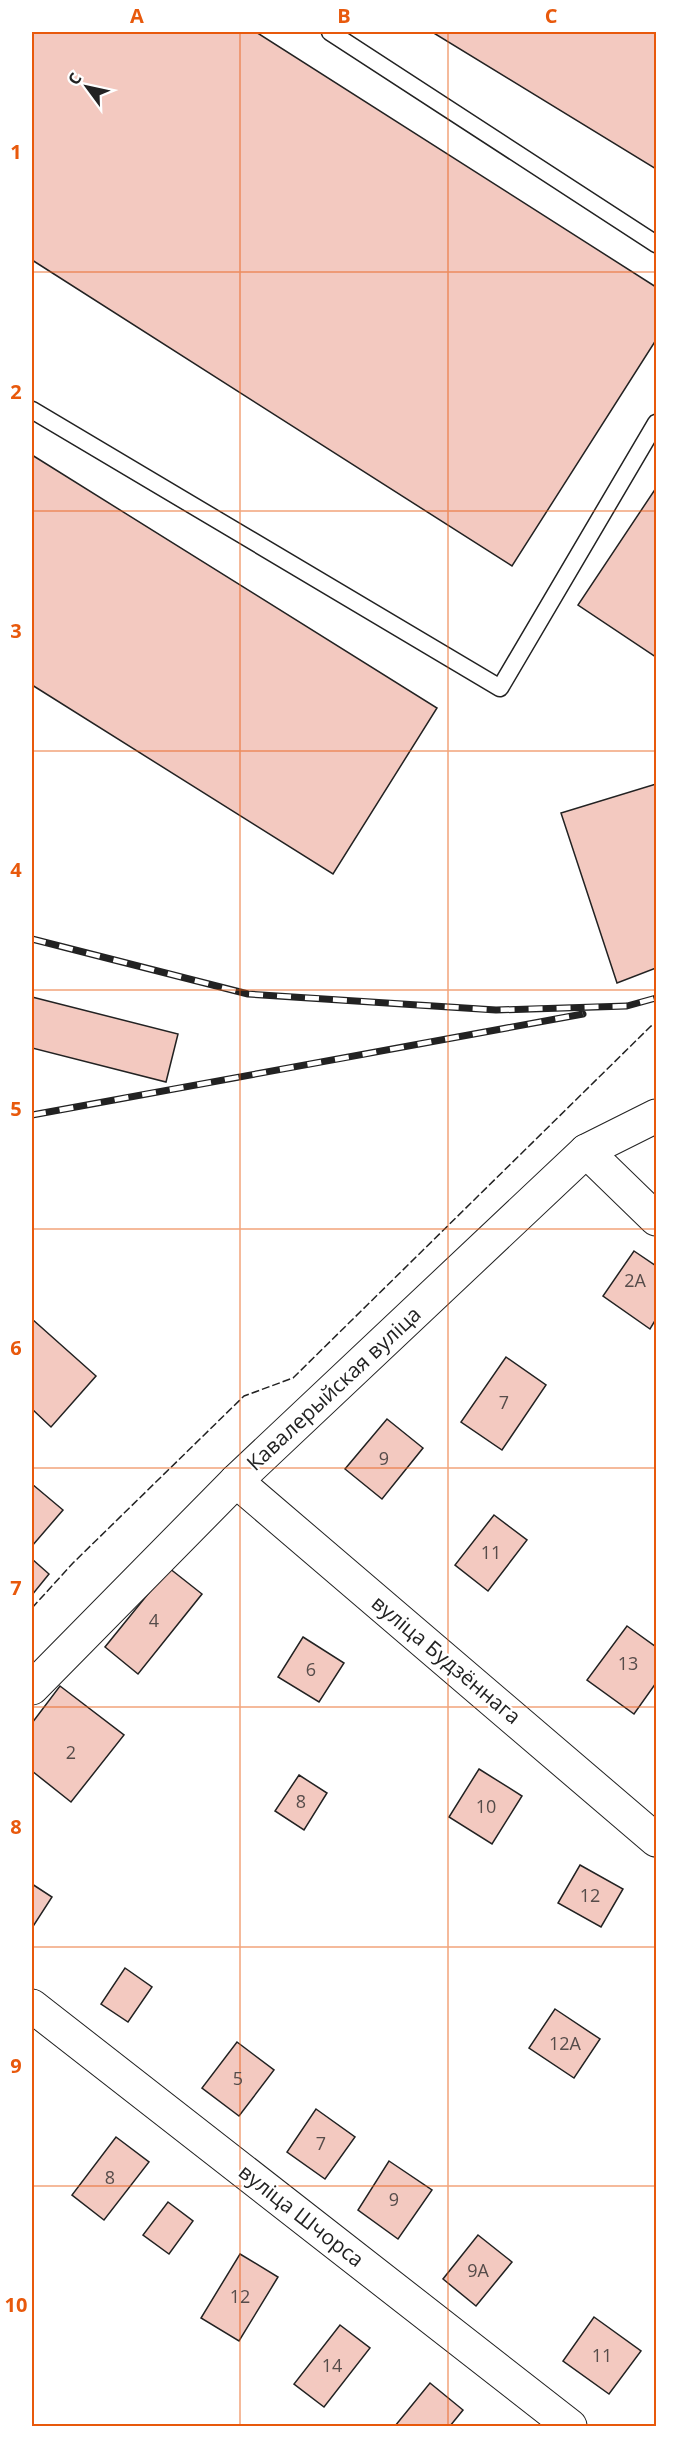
<svg xmlns="http://www.w3.org/2000/svg" width="688" height="2458" font-family="'Open Sans',sans-serif">
  <style>
    .building { fill: #f3c9c0; stroke: #222; stroke-width: 1.5 }
    .lines { fill: none; stroke-linecap: round; stroke-linejoin: round }
    .service-casing { stroke: #222; stroke-width: 19 }
    .minor-casing { stroke: #222; stroke-width: 35 }
    .tertiary-casing { stroke: #222; stroke-width: 35 }
    .service { stroke: #fff; stroke-width: 16 }
    .minor { stroke: #fff; stroke-width: 33 }
    .tertiary { stroke: #fff; stroke-width: 33 }
    .rail-casing { stroke: #222; stroke-width: 7 }
    .rail { stroke: #fff; stroke-width: 4.5; stroke-dasharray: 14; stroke-linecap: butt }
    .fence { stroke: #222; stroke-width: 1.5; stroke-dasharray: 8 3; stroke-linecap: butt }
    .grid { fill: none; stroke: #e8590c; stroke-width: 1.5; stroke-opacity: 0.55 }
    .labels { text-anchor: middle; stroke-width: 4.5; stroke-linejoin: round; paint-order: stroke }
    .number-label { font-size: 18px; fill: #564c4a }
    .street-label { font-size: 21px; fill: #222; stroke: #fff }
    .neatline { fill: none; stroke: #e8590c; stroke-width: 2 }
    .grid-label { font-size: 20px; text-anchor: middle; font-weight: bold; fill: #e8590c }
  </style>
  <rect width="100%" height="100%" fill="#fff"/>
  <g class="building">
    <path d="M32,32H256L656,287V340L512,566L32,260Z"/>
    <path d="M432,32H656V169Z"/>
    <path d="M32,455L437,708L333,874L32,685Z"/>
    <path d="M656,488V657L578,605Z"/>
    <path d="M656,784V968L617,983L561,813Z"/>
    <path d="M32,997L178,1034L166,1082L32,1048Z"/>
    <path d="M634,1251L656,1266V1319L650,1329L603,1296Z"/>
    <path d="M32,1319L96,1376L51,1427L32,1409Z"/>
    <path d="M506,1357L546,1385L502,1450L461,1422Z"/>
    <path d="M387,1419L423,1448L382,1499L345,1469Z"/>
    <path d="M32,1484L63,1510L32,1546Z"/>
    <path d="M494,1515L527,1540L488,1591L455,1565Z"/>
    <path d="M32,1559L49,1574L32,1595Z"/>
    <path d="M169,1568L202,1594L138,1674L105,1647Z"/>
    <path d="M627,1626L656,1647V1683L634,1714L587,1680Z"/>
    <path d="M303,1637L344,1663L319,1702L278,1677Z"/>
    <path d="M60,1686L124,1735L71,1802L32,1771V1723Z"/>
    <path d="M479,1769L522,1796L492,1844L449,1817Z"/>
    <path d="M299,1775L327,1793L304,1830L275,1811Z"/>
    <path d="M580,1865L623,1889L601,1927L558,1903Z"/>
    <path d="M32,1884L52,1897L32,1928Z"/>
    <path d="M125,1968L152,1987L128,2022L101,2004Z"/>
    <path d="M555,2009L600,2039L574,2078L529,2048Z"/>
    <path d="M237,2042L274,2070L239,2116L202,2088Z"/>
    <path d="M316,2109L355,2137L325,2179L287,2152Z"/>
    <path d="M116,2137L149,2162L104,2220L72,2195Z"/>
    <path d="M389,2161L432,2190L398,2239L358,2210Z"/>
    <path d="M168,2202L193,2221L169,2254L143,2235Z"/>
    <path d="M478,2235L512,2262L476,2306L443,2279Z"/>
    <path d="M240,2254L278,2277L239,2341L201,2318Z"/>
    <path d="M594,2317L641,2351L609,2394L563,2361Z"/>
    <path d="M340,2325L370,2348L324,2407L294,2384Z"/>
    <path d="M430,2383L463,2410L450,2426H395Z"/>
  </g>
  <g class="lines">
    <defs>
      <g id="service">
        <path d="M330,32L656,244"/>
        <path d="M32,410L500,688L656,423"/>
      </g>
      <g id="minor">
        <path d="M586,1151L656,1219"/>
        <path d="M32,1688L236,1481L586,1151L656,1116"/>
        <path d="M32,2006L570,2426"/>
      </g>
      <path id="tertiary" d="M236,1481L656,1840"/>
    </defs>
    <use href="#service" class="service-casing"/>
    <use href="#minor" class="minor-casing"/>
    <use href="#tertiary" class="tertiary-casing"/>
    <use href="#service" class="service"/>
    <use href="#minor" class="minor"/>
    <use href="#tertiary" class="tertiary"/>
    <defs>
      <g id="rail">
        <path d="M32,939L248,994L496,1010L627,1006L656,998"/>
        <path d="M32,1115L583,1014"/>
      </g>
    </defs>
    <use href="#rail" class="rail-casing"/>
    <use href="#rail" class="rail"/>
    <path class="fence" d="M32,1608L73,1563L244,1396L293,1378L651,1026L656,1024"/>
  </g>
  <path class="grid" d="M240,32V2426M448,32V2426M32,272H656M32,511H656M32,751H656M32,990H656M32,1229H656M32,1468H656M32,1707H656M32,1947H656M32,2186H656"/>
  <g class="labels">
    <g class="number-label">
      <text x="635" y="1287">2А</text>
      <text x="504" y="1409">7</text>
      <text x="384" y="1465">9</text>
      <text x="491" y="1559">11</text>
      <text x="154" y="1627">4</text>
      <text x="628" y="1670">13</text>
      <text x="311" y="1676">6</text>
      <text x="71" y="1759">2</text>
      <text x="301" y="1808">8</text>
      <text x="486" y="1813">10</text>
      <text x="590" y="1902">12</text>
      <text x="565" y="2050">12А</text>
      <text x="238" y="2085">5</text>
      <text x="321" y="2150">7</text>
      <text x="110" y="2184">8</text>
      <text x="394" y="2206">9</text>
      <text x="478" y="2277">9А</text>
      <text x="240" y="2303">12</text>
      <text x="602" y="2362">11</text>
      <text x="332" y="2372">14</text>
    </g>
    <g class="street-label">
      <text transform="translate(334 1389) rotate(-43)" y="7">Кавалерыйская вуліца</text>
      <text transform="translate(446 1660) rotate(40)" y="7">вуліца Будзённага</text>
      <text transform="translate(301 2216) rotate(38)" y="7">вуліца Шчорса</text>
    </g>
  </g>
  <rect width="688" height="2458" fill="none" stroke="#ffffff" stroke-width="66"/>
  <g transform="translate(87 87) rotate(303)" stroke="#ffffff" stroke-width="4.5" paint-order="stroke">
  <path d="M0-4.5L10 22L0 15L-10 22Z" fill="#222222"/>
  <text y="-9" font-size="16" font-weight="bold" text-anchor="middle" fill="#222222">С</text>
  </g>
  <rect x="33" y="33" width="622" height="2392" class="neatline"/>
  <g class="grid-label">
    <text x="137" y="23">A</text>
    <text x="344" y="23">B</text>
    <text x="551" y="23">C</text>
    <text x="16" y="159">1</text>
    <text x="16" y="399">2</text>
    <text x="16" y="638">3</text>
    <text x="16" y="877">4</text>
    <text x="16" y="1116">5</text>
    <text x="16" y="1355">6</text>
    <text x="16" y="1595">7</text>
    <text x="16" y="1834">8</text>
    <text x="16" y="2073">9</text>
    <text x="16" y="2312">10</text>
  </g>
</svg>
